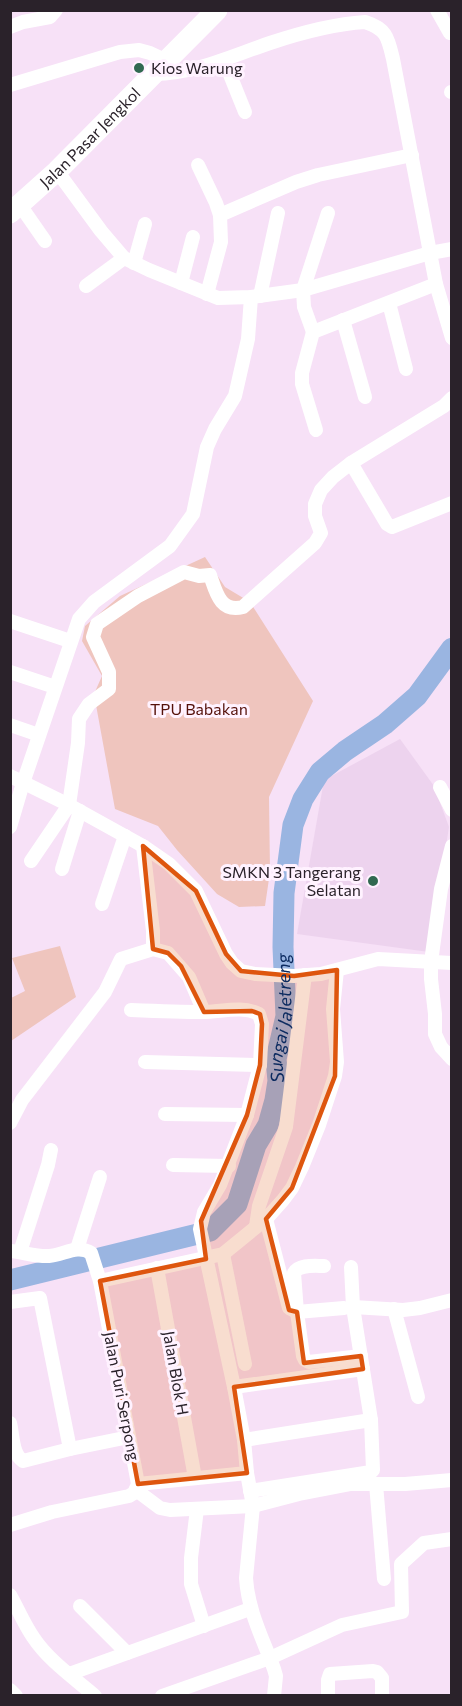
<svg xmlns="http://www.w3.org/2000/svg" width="462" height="1706" font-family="Commissioner,sans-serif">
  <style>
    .built { fill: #edd3ee }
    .green { fill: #efc5be }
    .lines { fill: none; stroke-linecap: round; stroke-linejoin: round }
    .river { stroke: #9ab5e1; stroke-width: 21 }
    .minor { stroke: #fff; stroke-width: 14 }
    .primary { stroke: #fff; stroke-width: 21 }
    .marked { fill: #de560e; fill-opacity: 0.2; stroke: #de560e; stroke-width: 4.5; stroke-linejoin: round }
    .poi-dot { fill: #316951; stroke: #fff2ff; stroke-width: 2 }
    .labels { text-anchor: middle; stroke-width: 6; stroke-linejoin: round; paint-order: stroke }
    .poi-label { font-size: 16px; fill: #2a222a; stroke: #fff2ff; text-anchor: start }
    .street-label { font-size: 16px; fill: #2a222a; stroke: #fff2ff }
    .park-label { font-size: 16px; fill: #541009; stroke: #fff2ff }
    .water-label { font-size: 18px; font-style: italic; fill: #0b2a5f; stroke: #fff2ff }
  </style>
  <rect width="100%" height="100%" fill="#f7e1f7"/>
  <path class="built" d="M400,739L434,786L449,827L429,952L297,934L324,780Z"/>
  <g class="green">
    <path d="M205,557L225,587L250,602L313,701L269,797L270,872L265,906L239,907L217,894L177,850L158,826L115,809L94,694L102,676L82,641L85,626L120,596Z"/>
    <path d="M60,946L76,997L11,1041V998L25,991L12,958Z"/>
  </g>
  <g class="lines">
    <path class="river" id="s1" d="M10,1280L210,1231L237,1204L256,1145L268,1125L275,1100L278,1081L276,1059L286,1016L283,947L284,893L293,825L303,799L320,772L345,751L385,724L417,696L452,648"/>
    <g class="minor">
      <path d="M437,10L450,33"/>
      <path d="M10,27L23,22L50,17L56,10"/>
      <path d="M224,60L245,112"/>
      <path d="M154,74C197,73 231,56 270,43C300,33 333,24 365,22C387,29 388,38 393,59L436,284L452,338"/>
      <path d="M10,85L120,52L139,50L150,53L167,61"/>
      <path d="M451,92H452"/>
      <path d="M198,165L216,203L220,215"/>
      <path d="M57,171L101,231L124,258L149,270L218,298L251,297L303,290L430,253L452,249"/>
      <path d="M20,205L45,241"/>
      <path d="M134,263L145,224"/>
      <path d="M181,283L193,237"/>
      <path d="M86,286L124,258"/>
      <path d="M207,294L221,242L220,215L296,182L318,175L412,155"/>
      <path d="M260,296L278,213"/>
      <path d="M389,303L406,369"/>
      <path d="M343,320L365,397"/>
      <path d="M313,332L304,307L303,290L328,213"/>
      <path d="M316,430L302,384V373L313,332L436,284"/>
      <path d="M351,463L387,524L392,527L452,503"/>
      <path d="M10,621L70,641"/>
      <path d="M10,672L55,687"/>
      <path d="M10,725L39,735"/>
      <path d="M10,776L69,805L143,846L169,864L196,891L226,954L232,963L241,971L255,974L294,976L321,974L378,959L452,963"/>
      <path d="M440,787L452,810"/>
      <path d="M10,827L23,783L79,619L94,602L170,546L193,514L207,447L215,429L235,396L248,339L251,297"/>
      <path d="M143,846L153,931V949"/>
      <path d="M452,846L441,889L431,962V979L435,1014V1034L441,1047L452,1059"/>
      <path d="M31,861L69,805L78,743L79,719L89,704L109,689V672L93,637L97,624L138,596L184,572L199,576L210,575C216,592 220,613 243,607L315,543L321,533L315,516V504L321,490L333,477L351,463L444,406L452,398"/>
      <path d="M62,869L80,811"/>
      <path d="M102,904L125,836"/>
      <path d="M131,1010C155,1011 179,1012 203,1012C221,1012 242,1005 259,1014L262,1024L260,1065L247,1115L220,1185L204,1212L200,1229L234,1387L244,1440L247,1473L253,1506L246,1578C248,1611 263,1639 274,1669L276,1676L274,1696"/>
      <path d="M145,1062L260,1065"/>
      <path d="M165,1114L247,1115"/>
      <path d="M10,1123L22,1100L105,992L121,959L153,949L168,953L189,977L204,1012"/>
      <path d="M173,1165L229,1166"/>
      <path d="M266,1219L289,1308L297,1312L344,1308"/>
      <path d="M256,1226L259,1206L286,1127L305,975"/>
      <path d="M77,1249L100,1177"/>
      <path d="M10,1251C23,1252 37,1257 49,1256C64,1255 77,1244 91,1253L100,1281L138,1484L134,1493L129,1496L52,1512L10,1525"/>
      <path d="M20,1252L48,1165L51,1150"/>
      <path d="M223,1254L245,1364"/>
      <path d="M324,1266C315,1266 299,1264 294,1273L297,1312L303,1356L305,1360L309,1362L361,1356"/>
      <path d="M157,1268L195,1478"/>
      <path d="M100,1281L223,1254L266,1219L283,1200L292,1188L302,1167L319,1125L335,1076L337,1062L333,1009L337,970"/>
      <path d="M10,1302L40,1298L70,1449"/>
      <path d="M353,1307L403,1310L420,1308L452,1300"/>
      <path d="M394,1309L418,1397"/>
      <path d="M234,1387L363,1369"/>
      <path d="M10,1423C13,1435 12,1454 23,1461L70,1449L129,1437"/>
      <path d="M244,1440L371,1420"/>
      <path d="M138,1484L247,1473"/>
      <path d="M376,1484L384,1579"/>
      <path d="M136,1490L160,1508L170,1510L253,1506L299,1494L351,1484H405L452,1480"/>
      <path d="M250,1491L371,1472L373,1470L371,1420L353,1307L351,1267"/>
      <path d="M197,1509L191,1558V1584L204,1626"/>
      <path d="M10,1595C18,1609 24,1624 33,1637C48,1660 74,1678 95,1696"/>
      <path d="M80,1606L127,1653"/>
      <path d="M69,1674L250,1609"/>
      <path d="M10,1690L16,1696"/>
      <path d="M162,1696L270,1658L342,1625L402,1612L401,1564L424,1543L452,1539"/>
      <path d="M328,1696V1680L330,1674L373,1671L377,1672L382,1678V1696"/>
    </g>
    <path class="primary" id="s2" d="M10,213L57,171L217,10"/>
  </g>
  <path class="marked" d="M143,846L196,891L226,954L241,971L294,976L337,970L335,1076L292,1188L266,1219L289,1310L297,1312L304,1363L361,1356L363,1369L234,1387L247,1473L138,1484L100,1281L206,1259L201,1221L247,1115L260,1065L262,1024L260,1014L252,1011L204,1012L181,966L168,953L153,949Z"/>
  <g class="poi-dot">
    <circle cx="139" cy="68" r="6"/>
    <circle cx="373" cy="881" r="6"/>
  </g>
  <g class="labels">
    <g class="poi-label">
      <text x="151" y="74">Kios Warung</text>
      <text x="361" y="878" text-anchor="end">SMKN 3 Tangerang<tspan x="361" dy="18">Selatan</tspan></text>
    </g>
    <g class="street-label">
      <text dy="6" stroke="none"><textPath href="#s2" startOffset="110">Jalan Pasar Jengkol</textPath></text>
      <text transform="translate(176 1373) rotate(80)" y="6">Jalan Blok H</text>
      <text transform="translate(122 1396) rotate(79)" y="6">Jalan Puri Serpong</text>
    </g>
    <g class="park-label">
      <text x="199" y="715">TPU Babakan</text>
    </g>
    <g class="water-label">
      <text dy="6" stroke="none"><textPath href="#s1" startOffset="438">Sungai Jaletreng</textPath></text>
    </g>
  </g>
  <rect width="462" height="1706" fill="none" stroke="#2a222a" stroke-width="24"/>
</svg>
